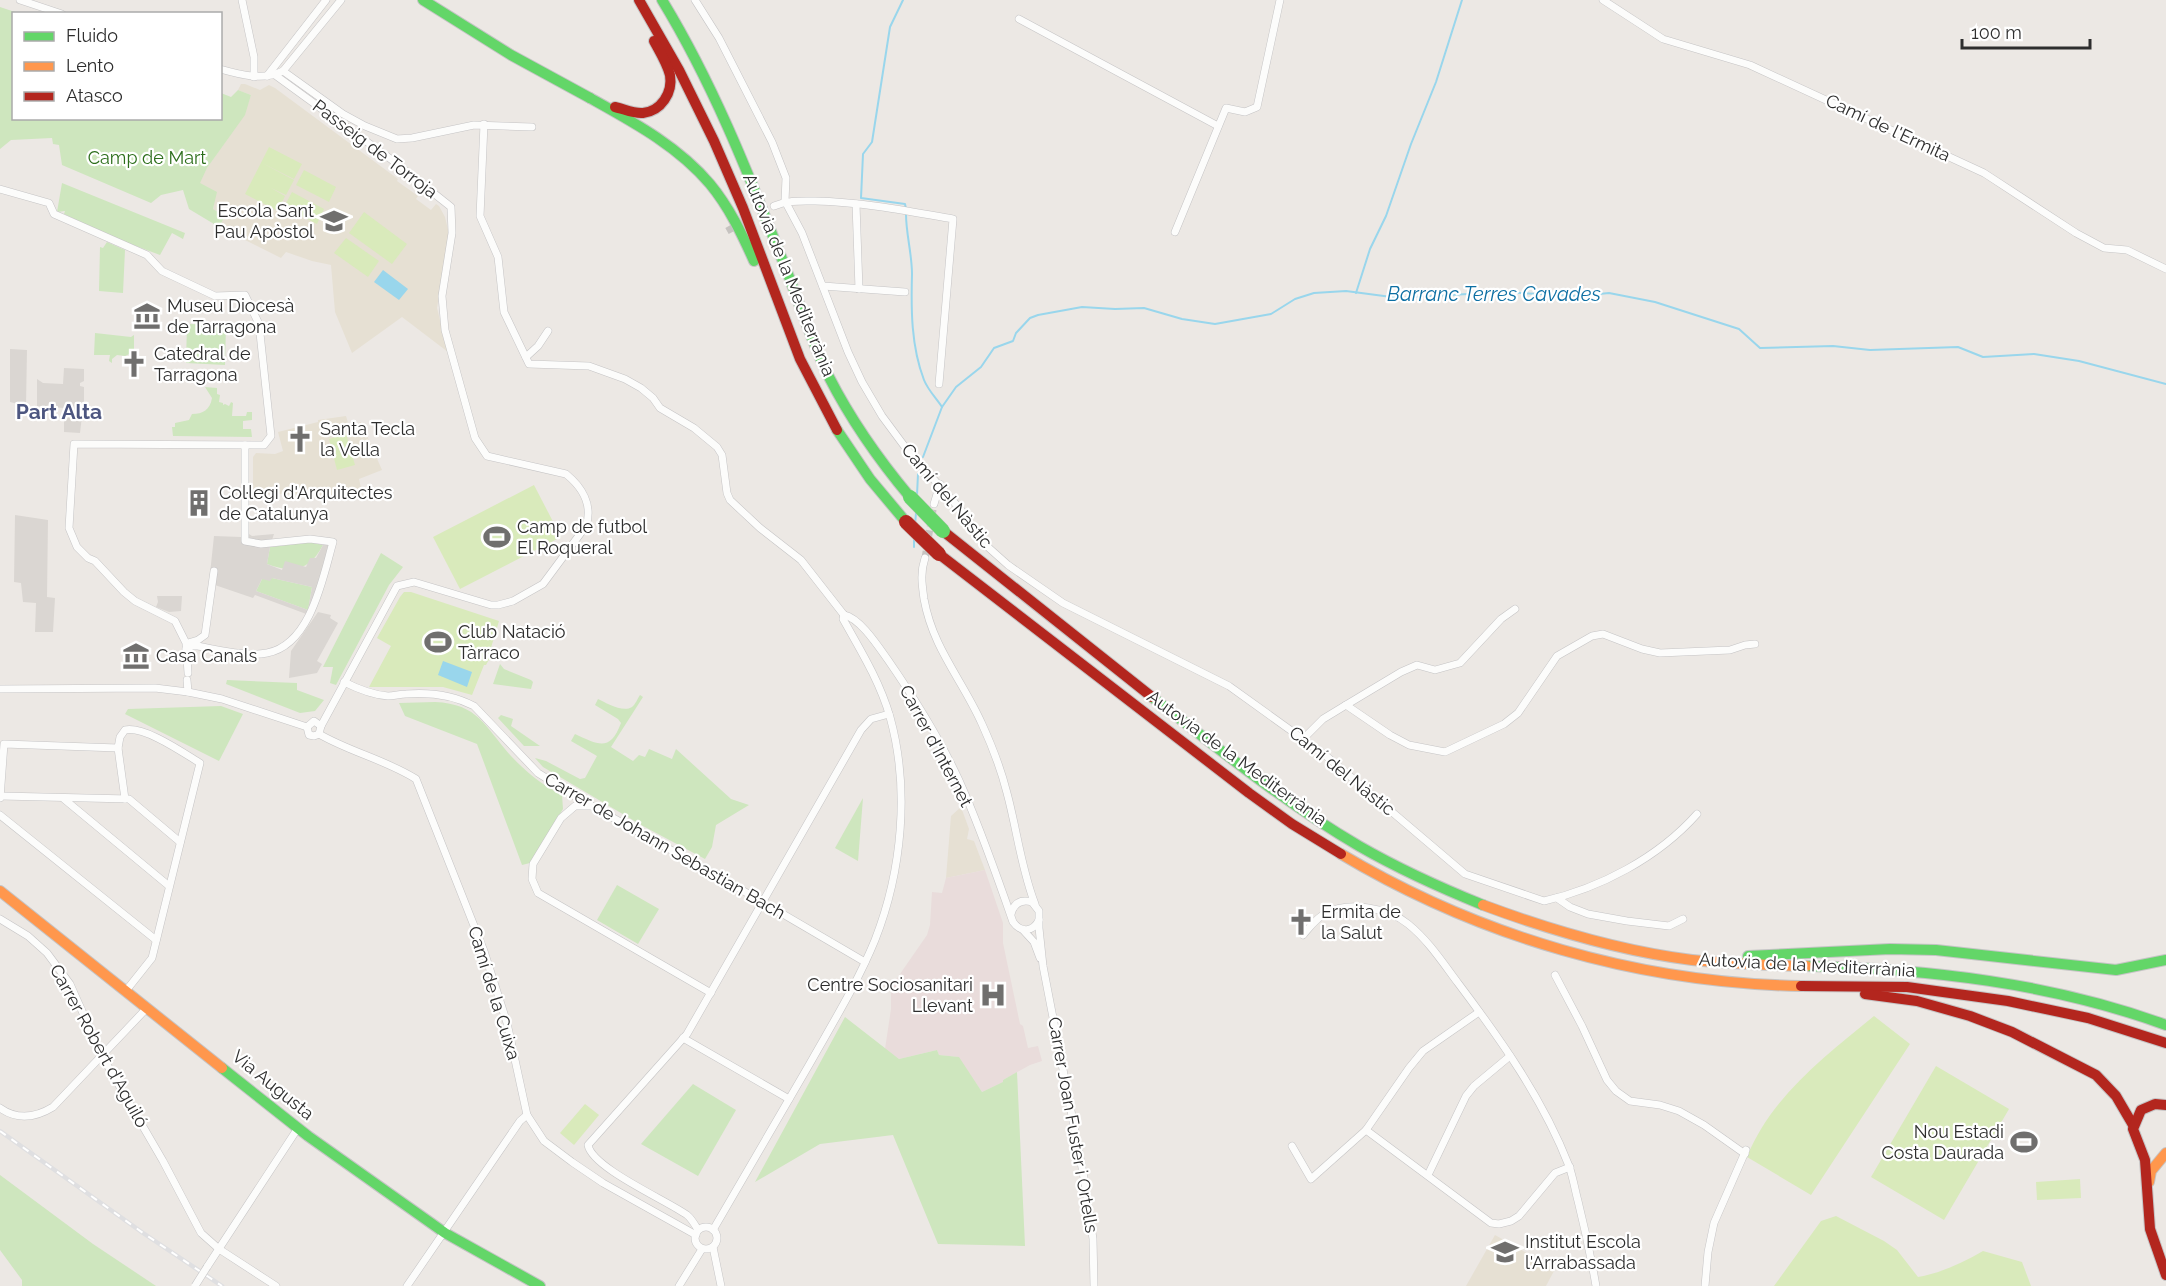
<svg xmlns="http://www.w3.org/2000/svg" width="2166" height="1286" font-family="Raleway,sans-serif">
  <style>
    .education { fill: #e6e0d3 }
    .medical { fill: #e9dcdb }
    .green { fill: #cee6be }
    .pitch { fill: #d9eabb }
    .plaza { fill: #dad6d2; fill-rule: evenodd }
    .water { fill: #99d6ec }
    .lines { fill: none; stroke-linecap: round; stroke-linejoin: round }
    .stream { stroke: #99d6ec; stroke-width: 2 }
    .street-tunnel { stroke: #c6c3c0; stroke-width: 7; stroke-dasharray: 7 3.5; stroke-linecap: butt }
    .street-casing { stroke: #c5c4c5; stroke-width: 8 }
    .fast-casing { stroke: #c5c4c5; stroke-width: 12 }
    .slow-casing { stroke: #c5c4c5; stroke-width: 12 }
    .jam-casing { stroke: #c5c4c5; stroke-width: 12 }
    .street { stroke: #fcfcfb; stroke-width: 7 }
    .fast { stroke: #63d668; stroke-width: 10 }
    .slow { stroke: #ff974d; stroke-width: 10 }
    .jam { stroke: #b3261e; stroke-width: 10 }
    .rail-casing { stroke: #dfdfe1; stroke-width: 4.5 }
    .rail { stroke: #fff; stroke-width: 2; stroke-dasharray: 7; stroke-linecap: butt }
    .street-bridge-casing { stroke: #c5c4c5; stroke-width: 8; stroke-linecap: butt }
    .fast-bridge-casing { stroke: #c6c5c4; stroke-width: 15; stroke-linecap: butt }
    .jam-bridge-casing { stroke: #c6c5c4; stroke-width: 15; stroke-linecap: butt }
    .street-bridge { stroke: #fcfcfb; stroke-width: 7 }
    .fast-bridge { stroke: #63d668; stroke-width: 14 }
    .jam-bridge { stroke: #b3261e; stroke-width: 14 }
    .labels { text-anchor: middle; stroke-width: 4.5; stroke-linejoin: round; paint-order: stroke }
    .street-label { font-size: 18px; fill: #2e2e2e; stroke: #fff }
    .park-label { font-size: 18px; fill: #2c6e1b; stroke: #fff }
    .poi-label { font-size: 18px; fill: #2e2e2e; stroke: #fff; text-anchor: start }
    .water-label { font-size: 20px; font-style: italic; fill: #0d6fa3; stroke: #fff }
    .quarter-label { font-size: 21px; font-weight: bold; fill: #4d5680; stroke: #fff }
  </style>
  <rect width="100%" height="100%" fill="#ece8e4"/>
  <g class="education">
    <path d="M241,84H245L260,90L269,85L275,88L398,179L397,181L418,196L416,199L431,210L436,204L439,206L445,217L449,234L437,308L448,352L402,317L352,353L335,312L331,265L312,261L286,252L281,258L219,227L225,216L213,209L214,204L199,183L207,168L244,115L251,95L238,90Z"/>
    <path d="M346,416L349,426L361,422L382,470L359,479L363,497L253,493V457L256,453L275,454L283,451L278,432L318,422V420Z"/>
    <path d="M961,807L969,829L967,839L974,841L985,870L946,878L951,816Z"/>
    <path d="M1495,1235L1555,1269L1546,1286H1466Z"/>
  </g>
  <path class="medical" d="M985,870L1003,923V943L1020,1024L1023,1026L1028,1048L1038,1046L1042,1061L1030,1065L1003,1080L1004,1082L982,1092L958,1057L939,1055L937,1050L899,1059L885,1049L891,1009V987L927,935L930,925L932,892L942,893L946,878Z"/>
  <g class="green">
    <path d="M0,7L18,13L14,14V118H220L221,93L231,97L238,90L251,95L245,115L207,168L200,183L217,192L213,209L225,216L219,227L189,209L183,190L161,195L151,203L62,165L59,145L53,144L52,138L11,140L0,149Z"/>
    <path d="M62,183L185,233L183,239L172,233L160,255L112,237L64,214L65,211L57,212Z"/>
    <path d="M107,242L125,250L123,293L99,291L100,247L103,248Z"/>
    <path d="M187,324L226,325L225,365L186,363Z"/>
    <path d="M95,333L131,337L134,335V352L125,356L117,355L112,359V363L109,361L110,355H94Z"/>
    <path d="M205,387L217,388V394L220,395L219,402L223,403V405L225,404L229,406L231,402L233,403L232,416H246L247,412H252V420L243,421V429H251L252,437L173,436L172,427H175V423L189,420L192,414C203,414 210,410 212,398Z"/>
    <path d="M310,542L323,545C310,570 294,574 267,564L270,547Z"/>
    <path d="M381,553L403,567L389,585L336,685L330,683L333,667H323Z"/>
    <path d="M272,578L312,587L308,610L256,591L262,579Z"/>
    <path d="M500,664L504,669L531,680L533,682L531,689L493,684Z"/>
    <path d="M227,680L297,683V690L324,700L315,711L300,713L226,684Z"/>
    <path d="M640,695L643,697L611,747L633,761L639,755L645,757L649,749L672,759L676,749L731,799L749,805L716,825L712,847L705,859L643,826L543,767L535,758L546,761L580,779L585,778L597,756L571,741L575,734C599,745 610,752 621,723L618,719L595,705L598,699C606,703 623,713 632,707C635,705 638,698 640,695Z"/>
    <path d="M435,702C479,704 485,727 511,756C526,772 542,785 562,795L563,809L530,863L522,865L477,744L405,716L399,703Z"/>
    <path d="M221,706L243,714L219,761L125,714L128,709Z"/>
    <path d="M501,715L513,719L511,726L540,746H524L498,718Z"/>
    <path d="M863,798L858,861L835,848Z"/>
    <path d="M617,885L659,909L638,944L597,920Z"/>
    <path d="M845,1017L899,1059L937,1050L939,1055L959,1057L982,1092L1003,1082V1080L1017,1072L1025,1246L938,1244L893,1135L820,1144L755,1182Z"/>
    <path d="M693,1084L736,1110L698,1176L641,1144Z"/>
    <path d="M0,1175L93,1244L156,1286H22V1280L0,1250Z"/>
  </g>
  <g class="pitch">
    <path d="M269,147L302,164L294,179L262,163L294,180L286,195L271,188L285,196L278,211L245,194Z"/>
    <path d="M304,170L336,187L329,202L296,185Z"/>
    <path d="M292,192L324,209L317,224L284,207Z"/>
    <path d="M364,212L407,244L392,264L349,233Z"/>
    <path d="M346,238L379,261L368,277L334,253Z"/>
    <path d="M346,434L355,465L337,470L329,439Z"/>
    <path d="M534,485L561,537L460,589L433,537Z"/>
    <path d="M404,592H411L499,621L490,651L493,652L486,665H484L472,695L443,687H369L391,646L377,638L400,597Z"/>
    <path d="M1874,1016L1910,1044L1811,1195L1747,1157C1772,1096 1824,1057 1874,1016Z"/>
    <path d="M1936,1066L2009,1109L1944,1220L1871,1177Z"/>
    <path d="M585,1104L599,1115L574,1145L560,1133Z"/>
    <path d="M2080,1179L2081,1198L2037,1200L2036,1182Z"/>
    <path d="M1836,1216L1884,1241L1897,1250L1918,1277C1941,1273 1962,1263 1983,1251L2022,1262L2031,1286H1774L1821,1221Z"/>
  </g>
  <g class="plaza">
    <path d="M10,349L27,350L26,406L10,402Z"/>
    <path d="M64,368L84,369V381L80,383V386L84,387V403H79V406L83,407L80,433L64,432V408L37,406V379L43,383L63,384Z"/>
    <path d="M15,515L48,520L47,597L55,598L53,632H35L36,603L23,602L21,583L14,582Z"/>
    <path d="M249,534L252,536L274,534L271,543L310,539L333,542L315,605L309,615L255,595L253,598L209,583L214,536L241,537ZM310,542L323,545L316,558H310L306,567L285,561L282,570L267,564L270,547ZM272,578L312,587L308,610L256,591L262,579L270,581Z"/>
    <path d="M157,596H182L181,611L169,612L156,607L158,602Z"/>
    <path d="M318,612L331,615L330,618L338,623L317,661L322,664L317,673L289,678L291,651Z"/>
  </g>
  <g class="water">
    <path d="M383,270L408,289L399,300L374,282Z"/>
    <path d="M443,661L472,672L467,687L438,675Z"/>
  </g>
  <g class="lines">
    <g class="stream">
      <path d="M903,0L890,27L872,142L863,154L861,198L905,204L906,209"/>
      <path d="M906,214C906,234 912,254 912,274C911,309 911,346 924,380C928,390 936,398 942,407"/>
      <path d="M1356,293L1370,249L1386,216L1411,144L1436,82L1462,0"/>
      <path d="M923,457L942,407L956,387L981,367L994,348L1013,341L1016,333L1030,318L1038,315L1082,307L1115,309L1144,308L1182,319L1215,324L1271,314L1295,299L1314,293L1346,291L1399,298L1502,292L1579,296L1609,293L1655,302L1739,329L1760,348L1833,346L1870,350L1958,347L1983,357L2034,354L2079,361L2166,384"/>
      <path d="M917,495L918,474"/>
      <path d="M915,525L916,513"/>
      <path d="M914,547V536"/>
    </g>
    <g class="street-tunnel">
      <path d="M727,231L738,225"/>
      <path d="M925,558L934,504"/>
    </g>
    <defs>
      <g id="street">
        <path d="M20,0L62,14"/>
        <path d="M242,0L254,57V77"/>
        <path d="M695,0L719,38L772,142L786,178L785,201L802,233L848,352L862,382L882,416L905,447L961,510L980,540L1008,565L1063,603L1229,686L1325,755L1465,874L1544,901C1600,888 1658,858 1697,814"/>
        <path d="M1603,0L1663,39L1750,65L1984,173L2076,233L2104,248L2127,250L2166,269"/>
        <path d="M1019,19L1218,126"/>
        <path d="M220,69C241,75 263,81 283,71L341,0"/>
        <path d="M283,71L343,114L365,126L397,139L412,138L474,125L532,127"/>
        <path d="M275,75L392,160L451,207L452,233L442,296L445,330L475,438L487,456L566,474C582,487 593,505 586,526L543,584L513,601L498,605H491L414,582L397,586L321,726L319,734"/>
        <path d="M267,76L326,0"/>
        <path d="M484,124L480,216L498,257L504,312L529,364L589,366L625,379L641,388L653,398L660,408L694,428L717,447L722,455L727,493L730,500L760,528L801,560L844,615"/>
        <path d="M0,189L49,203L54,214L147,255L162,271L215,296L245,295L259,324L271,436L264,445L74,444L69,528L77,547L88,558L95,561L124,592L135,601L175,621L186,643L188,673"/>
        <path d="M856,204L859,289"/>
        <path d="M774,206C788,200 801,201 815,201C862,202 908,211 953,219L939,384"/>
        <path d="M1175,232L1226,108L1245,112L1257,107L1280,0"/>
        <path d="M823,286L905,292"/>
        <path d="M526,357L538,346L548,331"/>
        <path d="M934,504L940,484"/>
        <path d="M925,558C920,573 922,584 924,599C933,649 962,679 982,724C992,746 1001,769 1007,793C1017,830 1021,868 1035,904"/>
        <path d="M844,615C860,618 878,646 888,660C917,702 945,746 965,794C983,836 998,879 1013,922C1021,933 1033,932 1039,920"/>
        <path d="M188,643L198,640L205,635L214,571"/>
        <path d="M186,649L192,646H198C217,650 248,657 267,653C311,645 323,577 333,542L310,539L261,544L245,541V445"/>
        <path d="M187,680L188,692"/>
        <path d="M344,682C358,689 372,695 388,696C394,696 400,694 406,694C430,692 453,695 474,706L538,773L581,800L723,879L865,962"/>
        <path d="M0,689L155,688L188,692L222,699L307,727"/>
        <path d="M1346,705L1401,672L1417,665L1435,670L1460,663L1501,619L1515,609"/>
        <path d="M307,727L309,735L314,736L319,734"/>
        <path d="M307,727L314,721L321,726"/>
        <path d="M319,734C350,752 386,760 416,779L484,951L507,1023L527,1115L544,1141L572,1162L603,1183L696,1235"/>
        <path d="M1303,739L1323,719L1346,705L1390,735L1409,745L1445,752L1504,724L1518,713L1557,656L1592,636L1603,634L1642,649L1660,653L1730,650L1745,645L1755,644"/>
        <path d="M118,748L125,799"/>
        <path d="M1,796L129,799L180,842"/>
        <path d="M0,798L4,744L118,748L120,737L125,730C145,726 182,752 200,763L152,958L125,992"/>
        <path d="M64,799L169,886"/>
        <path d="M591,806H575L561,818L533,864L532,879L538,893L711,993"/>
        <path d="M0,815L156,940"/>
        <path d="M1557,898L1570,907L1588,914L1627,921L1669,926L1683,919"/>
        <path d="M1011,914C1014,903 1021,899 1032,902L1039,911V928L1043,966L1084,1178L1093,1239L1094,1286"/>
        <path d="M0,919L28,936L47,953L70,984L102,1056L163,1161L201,1233L219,1249L276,1286"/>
        <path d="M1023,930L1034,942L1040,958"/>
        <path d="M1303,935C1310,927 1316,918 1326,913C1349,901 1389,908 1408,924C1428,940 1443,963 1458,983C1501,1040 1543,1099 1569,1166C1573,1177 1575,1190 1578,1201C1585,1229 1591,1257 1596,1286"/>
        <path d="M1555,975L1582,1026L1607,1080L1616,1091L1630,1101L1660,1105L1679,1111L1704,1125L1745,1154"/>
        <path d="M683,1038L789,1099"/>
        <path d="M0,1108C17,1120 35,1118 53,1107L146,1009"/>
        <path d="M1366,1130L1491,1223L1499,1224L1511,1221L1519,1216L1555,1173L1570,1167"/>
        <path d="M1292,1146L1311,1179L1366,1130L1409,1068L1423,1051L1479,1012"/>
        <path d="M1428,1175L1466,1096L1474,1086L1510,1056"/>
        <circle cx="706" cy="1238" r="11"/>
        <path d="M698,1230C695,1225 692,1219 687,1215C666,1200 592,1168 588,1145L687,1034L861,730L871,719L889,714"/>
        <path d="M713,1230C745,1175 777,1120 809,1065C832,1024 857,984 875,940C902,871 910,789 890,717C880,682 861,651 843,619L844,615"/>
        <path d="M713,1247L721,1286"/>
        <path d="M207,1267L298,1128"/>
        <path d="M407,1286L520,1121L527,1115"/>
        <path d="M679,1286L702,1249"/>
        <path d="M1705,1286L1708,1252L1714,1223L1746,1150"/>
      </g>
      <g id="fast">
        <path d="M423,0L511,55L590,98"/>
        <path d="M662,0C712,82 747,170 782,259C798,298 810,339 829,377C851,420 879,460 910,497"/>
        <path d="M590,98C633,122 678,146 710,184C729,207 742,234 754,261"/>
        <path d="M837,430L870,479L906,522"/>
        <path d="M1152,697C1219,749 1285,803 1359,846C1399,869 1441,888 1483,905"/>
        <path d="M1748,956L1890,949L1936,950L2116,970L2166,960"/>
        <path d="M1807,966C1928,969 2051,983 2166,1025"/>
        <path d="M222,1068L308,1136L445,1233L540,1286"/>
      </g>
      <g id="slow">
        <path d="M1341,854C1480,937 1639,983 1801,986"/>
        <path d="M0,891L222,1068"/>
        <path d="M1483,905C1550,930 1621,951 1692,960C1730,964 1768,965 1807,966"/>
        <path d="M2149,1182L2151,1171L2166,1153"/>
      </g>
      <g id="jam">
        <path d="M639,0L679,70L714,141L743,208L800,359L837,430"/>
        <path d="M615,107C624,109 634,114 643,113C661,111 673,93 670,75C667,63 660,52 654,41"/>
        <path d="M943,531L1152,697"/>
        <path d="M939,554L1249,793L1292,824L1341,854"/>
        <path d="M1801,986L1907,987L2008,1001L2088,1018L2166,1043"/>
        <path d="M1865,994L1917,1001L1970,1016L2012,1032L2096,1075L2116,1096L2133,1125"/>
        <path d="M2166,1105L2155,1104L2141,1110L2133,1129L2145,1160L2150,1229L2166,1275"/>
      </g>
    </defs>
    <use href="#street" class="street-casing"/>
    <use href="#fast" class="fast-casing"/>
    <use href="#slow" class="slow-casing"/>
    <use href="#jam" class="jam-casing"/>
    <use href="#street" class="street"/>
    <use href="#fast" class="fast"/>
    <use href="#slow" class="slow"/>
    <use href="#jam" class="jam"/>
    <defs>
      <path id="rail" d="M0,1131L143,1233L222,1286"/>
    </defs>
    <use href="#rail" class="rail-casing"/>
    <use href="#rail" class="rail"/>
    <defs>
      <path id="street-bridge" d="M195,1286L207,1267"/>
      <path id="fast-bridge" d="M910,497L943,531"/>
      <path id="jam-bridge" d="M906,522L939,554"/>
    </defs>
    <use href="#street-bridge" class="street-bridge-casing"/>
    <use href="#fast-bridge" class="fast-bridge-casing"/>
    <use href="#jam-bridge" class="jam-bridge-casing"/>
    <use href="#street-bridge" class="street-bridge"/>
    <use href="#fast-bridge" class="fast-bridge"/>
    <use href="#jam-bridge" class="jam-bridge"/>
  </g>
  <defs>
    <symbol id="school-bare" viewBox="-9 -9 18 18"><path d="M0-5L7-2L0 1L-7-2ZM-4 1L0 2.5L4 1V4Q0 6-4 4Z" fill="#706f6e" stroke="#fff" stroke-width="2.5" paint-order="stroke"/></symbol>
    <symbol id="museum-bare" viewBox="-9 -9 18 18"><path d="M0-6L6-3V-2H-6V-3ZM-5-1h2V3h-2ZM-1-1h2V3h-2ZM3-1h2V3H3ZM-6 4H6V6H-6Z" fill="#706f6e" stroke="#fff" stroke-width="2.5" paint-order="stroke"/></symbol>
    <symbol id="church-bare" viewBox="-9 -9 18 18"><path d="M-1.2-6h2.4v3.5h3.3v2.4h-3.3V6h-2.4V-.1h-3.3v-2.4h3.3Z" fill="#706f6e" stroke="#fff" stroke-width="2.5" paint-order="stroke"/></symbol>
    <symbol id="building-bare" viewBox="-9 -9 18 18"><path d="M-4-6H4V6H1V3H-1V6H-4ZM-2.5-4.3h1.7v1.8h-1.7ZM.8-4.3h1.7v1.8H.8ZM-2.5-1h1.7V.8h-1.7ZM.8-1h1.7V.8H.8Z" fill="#706f6e" stroke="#fff" stroke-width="2.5" paint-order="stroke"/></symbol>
    <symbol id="stadium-bare" viewBox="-9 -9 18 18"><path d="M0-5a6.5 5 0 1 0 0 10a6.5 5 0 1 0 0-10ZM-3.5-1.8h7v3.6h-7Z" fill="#706f6e" stroke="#fff" stroke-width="2.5" paint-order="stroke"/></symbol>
    <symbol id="hospital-bare" viewBox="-9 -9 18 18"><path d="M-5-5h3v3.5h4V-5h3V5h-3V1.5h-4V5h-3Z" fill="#706f6e" stroke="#fff" stroke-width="2.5" paint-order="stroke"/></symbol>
  </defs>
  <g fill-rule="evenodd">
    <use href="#school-bare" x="315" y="202" width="38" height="38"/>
    <use href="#museum-bare" x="128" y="297" width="38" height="38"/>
    <use href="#church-bare" x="115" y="345" width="38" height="38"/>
    <use href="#church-bare" x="281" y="420" width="38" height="38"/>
    <use href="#building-bare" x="180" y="484" width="38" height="38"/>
    <use href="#stadium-bare" x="478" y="518" width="38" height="38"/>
    <use href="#stadium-bare" x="419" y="623" width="38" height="38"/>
    <use href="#museum-bare" x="117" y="637" width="38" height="38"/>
    <use href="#church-bare" x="1282" y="903" width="38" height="38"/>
    <use href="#hospital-bare" x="974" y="976" width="38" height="38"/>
    <use href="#stadium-bare" x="2005" y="1123" width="38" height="38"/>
    <use href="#school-bare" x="1486" y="1233" width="38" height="38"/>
  </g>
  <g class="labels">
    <g class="street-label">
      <text transform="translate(1888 128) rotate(25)" y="6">Camí de l'Ermita</text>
      <text transform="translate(375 149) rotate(37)" y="6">Passeig de Torroja</text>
      <text transform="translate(789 275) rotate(68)" y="6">Autovia de la Mediterrània</text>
      <text transform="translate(947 496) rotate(50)" y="6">Camí del Nàstic</text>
      <text transform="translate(936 746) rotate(62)" y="6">Carrer d'Internet</text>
      <text transform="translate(1237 758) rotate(36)" y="6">Autovia de la Mediterrània</text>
      <text transform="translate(1342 771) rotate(39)" y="6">Camí del Nàstic</text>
      <text transform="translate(665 846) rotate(30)" y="6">Carrer de Johann Sebastian Bach</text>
      <text transform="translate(1807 965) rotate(3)" y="6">Autovia de la Mediterrània</text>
      <text transform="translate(494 993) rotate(73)" y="6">Camí de la Cuixa</text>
      <text transform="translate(99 1046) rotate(61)" y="6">Carrer Robert d'Aguiló</text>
      <text transform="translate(273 1085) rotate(39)" y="6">Via Augusta</text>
      <text transform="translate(1073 1125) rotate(80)" y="6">Carrer Joan Fuster i Ortells</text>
    </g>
    <g class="park-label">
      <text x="147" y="164">Camp de Mart</text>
    </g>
    <g class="poi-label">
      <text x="314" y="217" text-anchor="end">Escola Sant<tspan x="314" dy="21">Pau Apòstol</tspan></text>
      <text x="167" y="312">Museu Diocesà<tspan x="167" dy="21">de Tarragona</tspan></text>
      <text x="154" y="360">Catedral de<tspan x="154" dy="21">Tarragona</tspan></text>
      <text x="320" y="435">Santa Tecla<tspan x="320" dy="21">la Vella</tspan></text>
      <text x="219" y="499">Col·legi d'Arquitectes<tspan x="219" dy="21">de Catalunya</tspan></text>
      <text x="517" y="533">Camp de futbol<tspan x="517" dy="21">El Roqueral</tspan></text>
      <text x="458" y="638">Club Natació<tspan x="458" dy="21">Tàrraco</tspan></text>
      <text x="156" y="662">Casa Canals</text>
      <text x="1321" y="918">Ermita de<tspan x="1321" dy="21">la Salut</tspan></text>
      <text x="973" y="991" text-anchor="end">Centre Sociosanitari<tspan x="973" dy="21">Llevant</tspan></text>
      <text x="2004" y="1138" text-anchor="end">Nou Estadi<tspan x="2004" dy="21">Costa Daurada</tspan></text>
      <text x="1525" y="1248">Institut Escola<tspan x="1525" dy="21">l'Arrabassada</tspan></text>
    </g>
    <g class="water-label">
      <text x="1494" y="301">Barranc Terres Cavades</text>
    </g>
    <g class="quarter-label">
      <text x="59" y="419">Part Alta</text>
    </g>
  </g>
  <rect x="12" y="12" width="210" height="108" fill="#ffffff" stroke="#ababab" stroke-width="1.5"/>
  <rect x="24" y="32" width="30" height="9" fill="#63d668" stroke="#ababab" stroke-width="1.5"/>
  <text x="66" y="42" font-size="18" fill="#2e2e2e">Fluido</text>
  <rect x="24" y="62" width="30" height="9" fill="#ff974d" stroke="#ababab" stroke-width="1.5"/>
  <text x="66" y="72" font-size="18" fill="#2e2e2e">Lento</text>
  <rect x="24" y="92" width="30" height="9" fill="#b3261e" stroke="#ababab" stroke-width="1.5"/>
  <text x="66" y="102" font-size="18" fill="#2e2e2e">Atasco</text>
  <path d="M1962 39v9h128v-9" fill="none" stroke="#2e2e2e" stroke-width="3"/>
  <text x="1971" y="39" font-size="18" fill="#2e2e2e" stroke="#ffffff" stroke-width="4.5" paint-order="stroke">100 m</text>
</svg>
